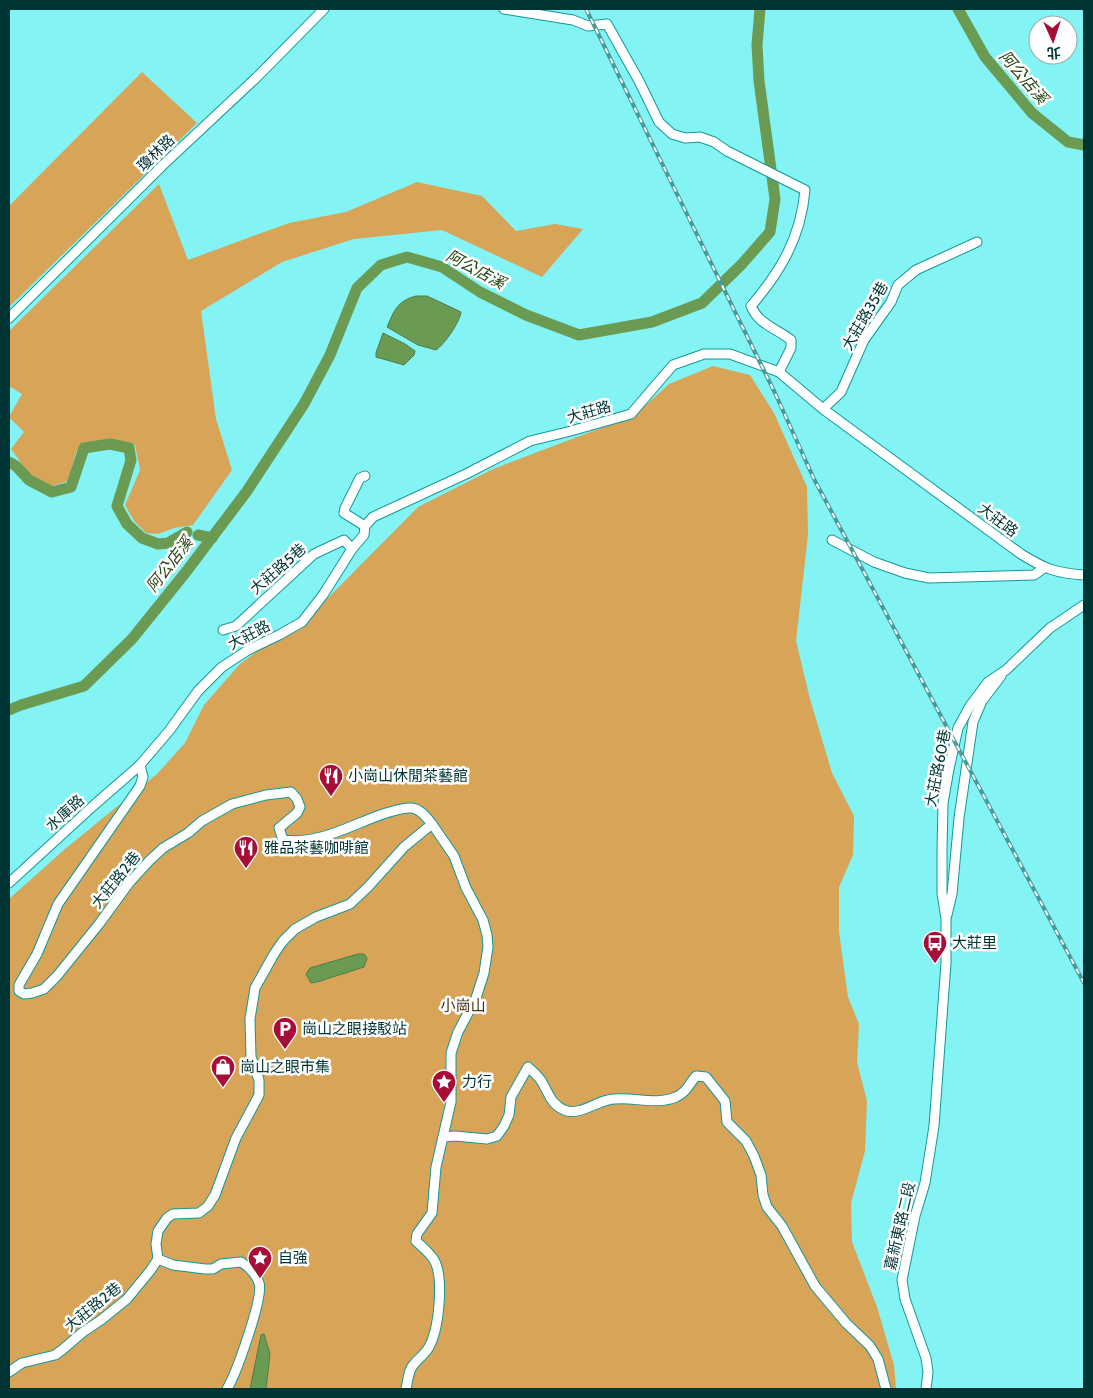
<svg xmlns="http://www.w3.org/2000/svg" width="1093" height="1398" font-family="Cabin,'Noto Sans TC',sans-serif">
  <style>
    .forest { fill: #d8a458 }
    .water { fill: #6b9a53; stroke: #4b7c4a }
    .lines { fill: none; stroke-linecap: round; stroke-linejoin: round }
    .river { stroke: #6b9a53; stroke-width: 11 }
    .minor-casing { stroke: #129899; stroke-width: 11 }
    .minor { stroke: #fff; stroke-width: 9 }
    .rail-casing { stroke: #469a9a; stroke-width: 4 }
    .rail { stroke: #fefefe; stroke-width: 2; stroke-dasharray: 5.5; stroke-linecap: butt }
    .labels { text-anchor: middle; stroke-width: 5; stroke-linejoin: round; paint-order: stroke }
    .street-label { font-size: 15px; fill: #003535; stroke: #fefefe }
    .poi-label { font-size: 15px; fill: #003535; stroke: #fefefe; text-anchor: start }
    .park-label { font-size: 15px; fill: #463110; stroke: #fefefe }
    .water-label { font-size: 16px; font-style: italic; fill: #264513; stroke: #fefefe }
  </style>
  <rect width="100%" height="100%" fill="#83f3f3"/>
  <g class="forest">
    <path d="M142,72L197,123L9,307V206Z"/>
    <path d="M417,182L482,196L516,231L555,224L583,229L542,277L442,230L354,239L282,262L201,311L216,419L232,470L193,525L174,528L158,534L146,533L134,521L125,505L140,470L135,445C117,438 101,440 83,443L76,452L68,481L52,486L29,474L11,449L24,432L9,417L22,394L9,386V331L159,184L188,260L289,223L346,212Z"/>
    <path d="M713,366L750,375L774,413L807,487L808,535L796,641L810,699L832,773L854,816L853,855L839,887V932L848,997L859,1024L857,1062L867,1101L865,1151L851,1203L852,1242L877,1307L894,1365L896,1389H9V899L65,849L157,774L185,743L204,705L240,664L327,599L418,507L493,469L635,415L669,384Z"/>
  </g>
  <g class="water">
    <path d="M416,296H427L461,312C460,322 444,345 436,350L418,345L387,327C394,311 397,301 416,296Z"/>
    <path d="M383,333L405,344L415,351L414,355L404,365L376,357V353Z"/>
    <path d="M358,954H364L367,958L364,967L317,982L311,983L306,974L310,968Z"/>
    <path d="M264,1334L270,1354L266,1389H250L261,1335Z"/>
  </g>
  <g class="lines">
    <g class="river">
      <path d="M958,9L985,57L1032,113L1068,142L1084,145"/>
      <path d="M9,462L16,466L29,480L52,492L71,487L84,448L110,444L129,448L131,460L117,506L127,524L142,538L158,544L168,543L187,532"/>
      <path d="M198,535L212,538"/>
      <path d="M9,710L21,705L84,686L132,639L186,572L247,491L304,404L330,355L357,288L381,265L407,257L442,267L480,292L526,315L579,335L652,322L702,303L742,264L770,232L775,199L759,81L757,45L760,9"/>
    </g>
    <defs>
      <g id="minor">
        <path d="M504,9L573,20L588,26L607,24L639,81L659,122L672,134L685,138L700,137L714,142L727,151L805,190C801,237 781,271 751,306C759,325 776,328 791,340V348L779,372"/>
        <path d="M9,318L164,164L257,77L324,9"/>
        <path d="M823,409L841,392L864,340L891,302L898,285L916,270L977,242"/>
        <path d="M365,476L360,478L345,508L344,513L365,526"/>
        <path d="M832,540L874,562L905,573L929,578L1034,575L1044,568"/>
        <path d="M223,630L236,626L314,554L344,540L352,549"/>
        <path d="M9,883L93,806L140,765L169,731L198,691L222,667L248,650L279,635L302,622L323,595L352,549L364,535L365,526L373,517L466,474L530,441L567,432L631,414L673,365L704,354H730L779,372L823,409L1021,554C1045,569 1056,573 1084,575"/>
        <path d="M947,915L952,894L959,818L973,722L982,701L1001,676"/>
        <path d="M443,1137L455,1136L487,1139L497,1136L504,1126L509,1115L511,1097L528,1067C533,1072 540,1077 543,1084C549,1094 551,1104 564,1110C578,1116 594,1103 608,1100C629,1095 655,1106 676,1097C688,1091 688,1085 696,1076L706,1077L725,1101L727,1122L746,1141L754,1156L761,1175L763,1195L767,1207L782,1226L815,1286L846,1323L870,1346L878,1359L886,1389"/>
        <path d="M158,1259L173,1265L205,1269H213L221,1264L241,1262C249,1267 256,1274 259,1283C264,1297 236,1374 227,1389"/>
        <path d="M9,1372L22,1363L55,1355L62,1350L83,1332L101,1320L127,1299L150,1271L158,1259L156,1244L158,1231L167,1218L173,1214L199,1213L208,1206L215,1195L236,1138L259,1095V1080L251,1057L250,1019L255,988L274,954L283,941L295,929L316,917L350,904L368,887L404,847L432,824C427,818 421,809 412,808C403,807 394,811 386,813C352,824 320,845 283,840L279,828L297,813L300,807L297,799L291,792L266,795L232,804L202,821L188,833L163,848L149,861L129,883L99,924L57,976L44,989L32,993L24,994L19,991V985L37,954L58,904L140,786L143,777L140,765"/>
        <path d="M406,1389C408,1381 408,1370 414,1364C419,1358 425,1354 429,1347C439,1329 443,1283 436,1264C433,1255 423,1248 416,1241L417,1234L432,1213L436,1167L451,1102V1053L458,1032L476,998L484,973L488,947L487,935L483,920L466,888L454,856L432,824"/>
        <path d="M926,1389L928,1372L926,1358L905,1299L902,1280L915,1216L925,1183L934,1126L946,963V919L942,893V850L943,803L949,769L958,728L970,706L988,682L1006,670L1050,628L1084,605"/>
      </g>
    </defs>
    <use href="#minor" class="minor-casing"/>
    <use href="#minor" class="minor"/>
    <defs>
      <path id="rail" d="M586,9L775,393L814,479L1084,983"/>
    </defs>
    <use href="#rail" class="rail-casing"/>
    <use href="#rail" class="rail"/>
  </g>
  <defs>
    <symbol id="restaurant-pin" viewBox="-11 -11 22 30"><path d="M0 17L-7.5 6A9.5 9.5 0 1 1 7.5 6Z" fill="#a70e37" stroke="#fefefe"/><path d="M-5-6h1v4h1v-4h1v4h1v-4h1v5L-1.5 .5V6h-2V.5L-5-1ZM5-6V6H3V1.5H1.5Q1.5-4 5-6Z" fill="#fff"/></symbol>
    <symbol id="bus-pin" viewBox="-11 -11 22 30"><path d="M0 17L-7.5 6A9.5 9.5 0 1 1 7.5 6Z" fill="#a70e37" stroke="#fefefe"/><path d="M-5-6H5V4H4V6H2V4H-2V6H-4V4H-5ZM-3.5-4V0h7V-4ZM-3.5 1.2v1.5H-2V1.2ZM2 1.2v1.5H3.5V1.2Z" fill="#fff"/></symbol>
    <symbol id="parking-pin" viewBox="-11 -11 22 30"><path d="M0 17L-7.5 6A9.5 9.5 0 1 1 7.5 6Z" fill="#a70e37" stroke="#fefefe"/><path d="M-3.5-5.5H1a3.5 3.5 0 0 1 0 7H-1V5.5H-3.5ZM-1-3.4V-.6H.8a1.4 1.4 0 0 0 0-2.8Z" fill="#fff"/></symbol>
    <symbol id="shop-pin" viewBox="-11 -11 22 30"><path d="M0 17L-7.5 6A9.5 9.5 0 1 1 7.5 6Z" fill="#a70e37" stroke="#fefefe"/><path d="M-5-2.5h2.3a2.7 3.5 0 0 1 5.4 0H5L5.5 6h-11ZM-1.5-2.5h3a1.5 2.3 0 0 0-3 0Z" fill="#fff"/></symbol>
    <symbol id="sight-pin" viewBox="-11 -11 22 30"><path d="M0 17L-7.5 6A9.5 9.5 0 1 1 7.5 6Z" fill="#a70e37" stroke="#fefefe"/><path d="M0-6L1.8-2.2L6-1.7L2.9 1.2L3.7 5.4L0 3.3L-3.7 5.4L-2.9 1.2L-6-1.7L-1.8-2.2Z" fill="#fff"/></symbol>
  </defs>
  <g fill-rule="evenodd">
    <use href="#restaurant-pin" x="317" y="762" width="28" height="38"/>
    <use href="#restaurant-pin" x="232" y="834" width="28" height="38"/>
    <use href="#bus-pin" x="921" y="929" width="28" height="38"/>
    <use href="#parking-pin" x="271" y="1015" width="28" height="38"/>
    <use href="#shop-pin" x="209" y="1053" width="28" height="38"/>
    <use href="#sight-pin" x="430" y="1068" width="28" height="38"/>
    <use href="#sight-pin" x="246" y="1244" width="28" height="38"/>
  </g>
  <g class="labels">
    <g class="street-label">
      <text transform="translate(156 153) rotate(-44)" y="5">瓊林路</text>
      <text transform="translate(865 316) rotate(-60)" y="5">大莊路35巷</text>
      <text transform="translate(589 412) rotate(-16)" y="5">大莊路</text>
      <text transform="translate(998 520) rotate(37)" y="5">大莊路</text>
      <text transform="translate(278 569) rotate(-41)" y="5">大莊路5巷</text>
      <text transform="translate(249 635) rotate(-28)" y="5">大莊路</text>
      <text transform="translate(938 768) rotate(-79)" y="5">大莊路60巷</text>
      <text transform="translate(65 813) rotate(-42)" y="5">水庫路</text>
      <text transform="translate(116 880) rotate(-51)" y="5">大莊路2巷</text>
      <text transform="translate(900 1226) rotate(-77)" y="5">嘉新東路二段</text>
      <text transform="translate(93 1307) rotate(-39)" y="5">大莊路2巷</text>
    </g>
    <g class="poi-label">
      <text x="348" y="781">小崗山休閒茶藝館</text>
      <text x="264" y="853">雅品茶藝咖啡館</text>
      <text x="952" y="948">大莊里</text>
      <text x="302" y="1034">崗山之眼接駁站</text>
      <text x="240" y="1072">崗山之眼市集</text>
      <text x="462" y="1087">力行</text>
      <text x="278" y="1263">自強</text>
    </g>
    <g class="park-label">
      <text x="463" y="1011">小崗山</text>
    </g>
    <g class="water-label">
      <text transform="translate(1024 77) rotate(49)" y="6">阿公店溪</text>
      <text transform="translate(476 269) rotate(28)" y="6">阿公店溪</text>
      <text transform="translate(169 564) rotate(-52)" y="6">阿公店溪</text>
    </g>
  </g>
  <rect width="1093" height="1398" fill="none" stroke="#003535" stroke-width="20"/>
  <g transform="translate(1053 40) rotate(177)"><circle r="24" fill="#fefefe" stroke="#98aeae"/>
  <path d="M0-4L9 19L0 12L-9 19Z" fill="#a70e37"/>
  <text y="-8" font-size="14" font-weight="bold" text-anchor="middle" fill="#003535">北</text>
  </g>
</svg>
